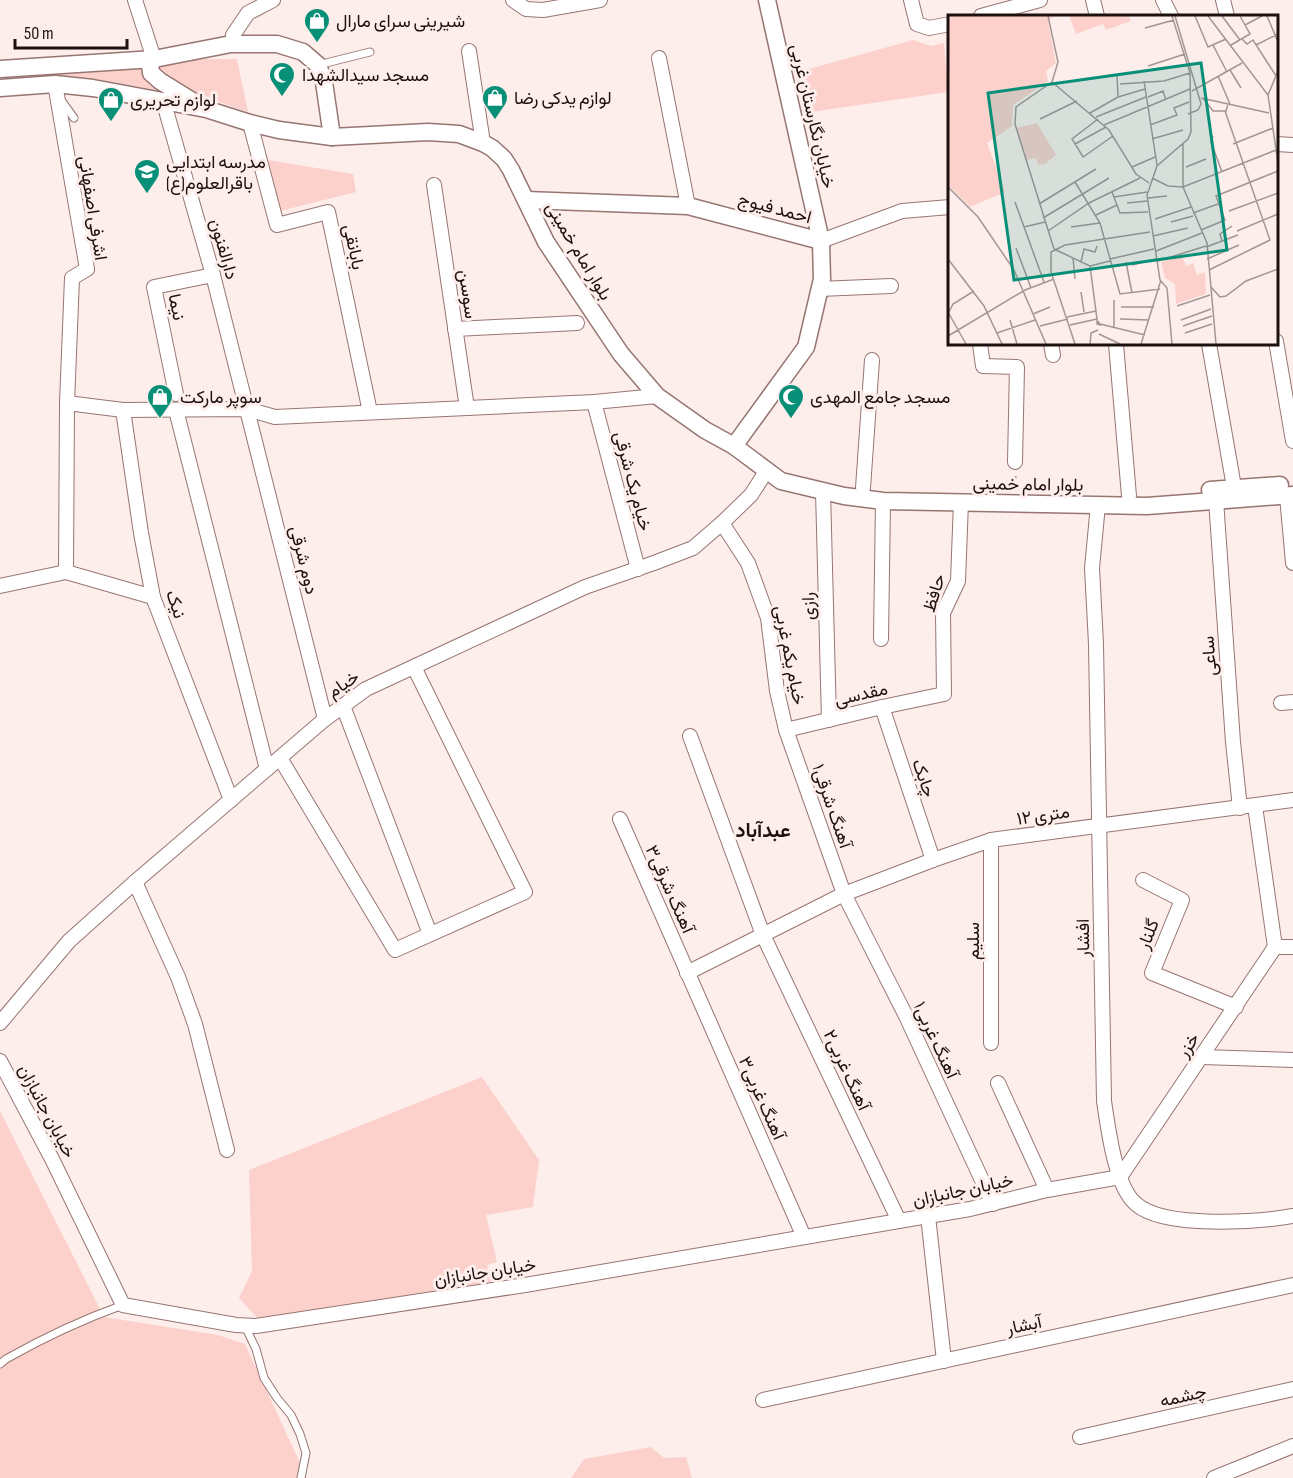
<svg xmlns="http://www.w3.org/2000/svg" width="1293" height="1478" font-family="'Sofia Sans Condensed',Vazirmatn,sans-serif">
  <style>
    .green { fill: #fcd1cc }
    .lines { fill: none; stroke-linecap: round; stroke-linejoin: round }
    .service-casing { stroke: #977571; stroke-width: 9 }
    .minor-casing { stroke: #977571; stroke-width: 16 }
    .tertiary-casing { stroke: #977571; stroke-width: 19 }
    .path { stroke: #a69896; stroke-width: 3; stroke-dasharray: 6 3; stroke-linecap: butt }
    .service { stroke: #fff; stroke-width: 7 }
    .minor { stroke: #fff; stroke-width: 14 }
    .tertiary { stroke: #fff; stroke-width: 16 }
    .labels { text-anchor: middle; stroke-width: 6; stroke-linejoin: round; paint-order: stroke }
    .poi-label { font-size: 18px; fill: #1d100f; stroke: #fdeeec; text-anchor: start }
    .street-label { font-size: 18px; fill: #1d100f; stroke: #fdeeec }
    .neighbourhood-label { font-size: 20px; font-weight: bold; fill: #1d100f; stroke: #fdeeec }
    .inset-road { fill: none; stroke: #a39594; stroke-width: 1.5 }
    .view { fill: #078f77; fill-opacity: 0.15; stroke: #078f77; stroke-width: 3 }
    .inset-edge { fill: none; stroke: #1d100f; stroke-width: 3 }
  </style>
  <rect width="100%" height="100%" fill="#fdeeec"/>
  <g class="green">
    <path d="M913,40L931,46L944,43L948,92L804,113L798,72Z"/>
    <path d="M202,59H237L248,112L205,97L159,74L158,66Z"/>
    <path d="M144,68L171,93L97,79L50,74Z"/>
    <path d="M268,160L353,174L356,192L280,211Z"/>
    <path d="M482,1077L539,1160L533,1207L486,1215L497,1262L487,1265L491,1283L260,1321L239,1298L252,1271L249,1170Z"/>
    <path d="M0,1111L104,1317L218,1335L245,1344L307,1478H0Z"/>
    <path d="M651,1447L664,1458L686,1457L692,1478H571L584,1459Z"/>
  </g>
  <g class="lines">
    <defs>
      <g id="service">
        <path d="M318,65L370,52"/>
        <path d="M61,100L74,118"/>
        <path d="M245,1326L256,1349L264,1378L277,1398L291,1415L300,1434L306,1453L301,1478"/>
        <path d="M0,1364L6,1359C45,1337 81,1320 123,1305"/>
      </g>
      <g id="minor">
        <path d="M135,0L154,59"/>
        <path d="M513,0L526,9L543,10L600,0"/>
        <path d="M911,0L917,24L929,28L950,24"/>
        <path d="M1093,0L1097,16"/>
        <path d="M1163,0L1171,16"/>
        <path d="M1223,0L1227,16"/>
        <path d="M981,16L1040,0"/>
        <path d="M233,35L248,13L273,0"/>
        <path d="M469,51L483,143"/>
        <path d="M659,58L688,206"/>
        <path d="M55,84L87,269L72,278L67,403L66,572"/>
        <path d="M163,100L213,275L325,719"/>
        <path d="M250,123L277,225L328,212L370,412"/>
        <path d="M1276,144L1293,145"/>
        <path d="M434,185L467,408"/>
        <path d="M821,241L902,211L950,207"/>
        <path d="M819,289L891,286"/>
        <path d="M455,329L577,323"/>
        <path d="M1276,341L1293,441"/>
        <path d="M980,344L983,366L1017,367L1015,462"/>
        <path d="M1051,344L1053,355"/>
        <path d="M1116,344L1129,496"/>
        <path d="M1209,344L1234,487"/>
        <path d="M176,394L154,287L213,275"/>
        <path d="M594,402L638,569"/>
        <path d="M67,403L123,410L247,409L275,417L594,402L657,396"/>
        <path d="M123,410L141,533L153,597L231,800"/>
        <path d="M176,410L267,769"/>
        <path d="M863,488L872,360"/>
        <path d="M823,491L829,720"/>
        <path d="M1287,496L1293,563"/>
        <path d="M1216,500L1233,742L1240,808"/>
        <path d="M1098,505L1092,568L1096,644L1104,1101C1108,1127 1115,1187 1136,1204C1164,1229 1258,1222 1293,1216"/>
        <path d="M722,523L748,563L768,618L777,691L786,730L844,894L906,1016L993,1204"/>
        <path d="M0,586L66,572L153,597"/>
        <path d="M881,639L883,501"/>
        <path d="M1281,703L1293,702"/>
        <path d="M343,706L430,934"/>
        <path d="M882,707L933,860"/>
        <path d="M786,730L882,707L944,694L943,613L958,581L961,502"/>
        <path d="M690,736L763,935L899,1221"/>
        <path d="M280,758L395,950L525,892L414,667"/>
        <path d="M1255,806L1275,947"/>
        <path d="M620,819L804,1237"/>
        <path d="M991,840V1043"/>
        <path d="M1143,880L1182,900L1152,973L1236,1007"/>
        <path d="M135,882L178,977L195,1024L227,1150"/>
        <path d="M687,973L844,894L933,860L991,840L1293,800"/>
        <path d="M0,1023L69,941L135,882L325,719L366,689L585,587L654,563L693,548L722,523L751,495L767,470"/>
        <path d="M1202,1057L1293,1060"/>
        <path d="M0,1061L52,1159L123,1305L236,1325L256,1326L525,1285L928,1216L970,1209L1047,1190L1120,1177"/>
        <path d="M998,1083L1047,1190"/>
        <path d="M1120,1177L1275,947H1293"/>
        <path d="M928,1216L944,1361"/>
        <path d="M763,1400L1293,1285"/>
        <path d="M1080,1437L1293,1389"/>
        <path d="M1214,1478L1293,1446"/>
      </g>
      <g id="tertiary">
        <path d="M154,59L150,65L151,73L160,81L194,102"/>
        <path d="M0,69L154,59L231,44H277L303,52L318,65L324,82L332,137"/>
        <path d="M0,88L55,84L93,88L206,109L250,123L279,130L332,137L428,132L459,134L483,143L492,148L504,159L511,170L546,242L621,354L657,396L705,430L734,446L781,481L844,496L883,501L1147,506L1293,495"/>
        <path d="M526,200L688,206L821,241"/>
        <path d="M734,446L806,347L822,279L821,241L767,0"/>
        <path d="M1210,490L1280,485"/>
      </g>
    </defs>
    <use href="#service" class="service-casing"/>
    <use href="#minor" class="minor-casing"/>
    <use href="#tertiary" class="tertiary-casing"/>
    <path class="path" d="M1014,490L1015,476"/>
    <use href="#service" class="service"/>
    <use href="#minor" class="minor"/>
    <use href="#tertiary" class="tertiary"/>
  </g>
  <defs>
    <symbol id="shop-pin" viewBox="-11 -11 22 30"><path d="M0 17L-7.5 6A9.5 9.5 0 1 1 7.5 6Z" fill="#078f77" stroke="#fdeeec"/><path d="M-5-2.5h2.3a2.7 3.5 0 0 1 5.4 0H5L5.5 6h-11ZM-1.5-2.5h3a1.5 2.3 0 0 0-3 0Z" fill="#fff"/></symbol>
    <symbol id="mosque-pin" viewBox="-11 -11 22 30"><path d="M0 17L-7.5 6A9.5 9.5 0 1 1 7.5 6Z" fill="#078f77" stroke="#fdeeec"/><path d="M3.5-4.9A6 6 0 1 0 3.5 4.9A5 5 0 1 1 3.5-4.9Z" fill="#fff"/></symbol>
    <symbol id="school-pin" viewBox="-11 -11 22 30"><path d="M0 17L-7.5 6A9.5 9.5 0 1 1 7.5 6Z" fill="#078f77" stroke="#fdeeec"/><path d="M0-5L7-2L0 1L-7-2ZM-4 1L0 2.5L4 1V4Q0 6-4 4Z" fill="#fff"/></symbol>
  </defs>
  <g fill-rule="evenodd">
    <use href="#shop-pin" x="302" y="6" width="30" height="40"/>
    <use href="#mosque-pin" x="267" y="60" width="30" height="40"/>
    <use href="#shop-pin" x="480" y="83" width="30" height="40"/>
    <use href="#shop-pin" x="96" y="85" width="30" height="40"/>
    <use href="#school-pin" x="132" y="157" width="30" height="40"/>
    <use href="#shop-pin" x="145" y="382" width="30" height="40"/>
    <use href="#mosque-pin" x="776" y="382" width="30" height="40"/>
  </g>
  <g class="labels">
    <g class="poi-label">
      <text x="336" y="27">شیرینی سرای مارال</text>
      <text x="302" y="81">مسجد سیدالشهدا</text>
      <text x="514" y="104">لوازم یدکی رضا</text>
      <text x="130" y="106">لوازم تحریری</text>
      <text x="166" y="168">مدرسه ابتدایی<tspan x="166" dy="21">باقرالعلوم(ع)</tspan></text>
      <text x="180" y="403">سوپر مارکت</text>
      <text x="810" y="403">مسجد جامع المهدی</text>
    </g>
    <g class="street-label">
      <text transform="translate(813 116) rotate(77)" y="6">خیابان نگارستان غربی</text>
      <text transform="translate(93 208) rotate(81)" y="6">اشرفی اصفهانی</text>
      <text transform="translate(775 208) rotate(15)" y="6">احمد فیوج</text>
      <text transform="translate(354 247) rotate(78)" y="6">بابانقی</text>
      <text transform="translate(224 249) rotate(74)" y="6">دارالفنون</text>
      <text transform="translate(579 251) rotate(59)" y="6">بلوار امام خمینی</text>
      <text transform="translate(468 294) rotate(82)" y="6">سوسن</text>
      <text transform="translate(177 307) rotate(78)" y="6">نیما</text>
      <text transform="translate(633 481) rotate(75)" y="6">خیام یک شرقی</text>
      <text transform="translate(1028 484) rotate(1)" y="6">بلوار امام خمینی</text>
      <text transform="translate(304 560) rotate(76)" y="6">دوم شرقی</text>
      <text transform="translate(934 593) rotate(-73)" y="6">حافظ</text>
      <text transform="translate(176 604) rotate(71)" y="6">نیک</text>
      <text transform="translate(808 606) rotate(-91)" y="6">رازی</text>
      <text transform="translate(790 655) rotate(79)" y="6">خیام یکم غربی</text>
      <text transform="translate(1209 656) rotate(-94)" y="6">ساعی</text>
      <text transform="translate(343 684) rotate(-34)" y="6">خیام</text>
      <text transform="translate(861 694) rotate(-13)" y="6">مقدسی</text>
      <text transform="translate(924 778) rotate(71)" y="6">چابک</text>
      <text transform="translate(832 806) rotate(71)" y="6">آهنگ شرقی۱</text>
      <text transform="translate(1043 815) rotate(-8)" y="6">۱۲ متری</text>
      <text transform="translate(670 889) rotate(66)" y="6">آهنگ شرقی۳</text>
      <text transform="translate(1148 934) rotate(-68)" y="6">گلنار</text>
      <text transform="translate(1083 938) rotate(-91)" y="6">افشار</text>
      <text transform="translate(973 941) rotate(-90)" y="6">سلیم</text>
      <text transform="translate(936 1040) rotate(65)" y="6">آهنگ غربی۱</text>
      <text transform="translate(1188 1045) rotate(-56)" y="6">خزر</text>
      <text transform="translate(847 1070) rotate(65)" y="6">آهنگ غربی۲</text>
      <text transform="translate(762 1098) rotate(66)" y="6">آهنگ غربی۳</text>
      <text transform="translate(47 1111) rotate(62)" y="6">خیابان جانبازان</text>
      <text transform="translate(963 1190) rotate(-12)" y="6">خیابان جانبازان</text>
      <text transform="translate(485 1272) rotate(-9)" y="6">خیابان جانبازان</text>
      <text transform="translate(1024 1325) rotate(-12)" y="6">آبشار</text>
      <text transform="translate(1183 1396) rotate(-13)" y="6">چشمه</text>
    </g>
    <g class="neighbourhood-label">
      <text x="763" y="837">عبدآباد</text>
    </g>
  </g>
  <g transform="translate(948 15)">
    <rect width="330" height="330" fill="#fdeeec"/>
    <path d="M0,1H106L100,6L108,48L98,56L100,66L65,90L64,111L39,128L57,177L22,192L0,170ZM121,1H181L183,6L158,15L155,9L128,19ZM89,108L108,140L97,149L90,150L88,143L78,145L68,113ZM234,241L238,251L245,248L249,260L257,257L258,279L228,289L227,269L217,263L213,247Z" fill="#fcd1cc"/>
    <path class="inset-road" d="M100,1L110,47L104,67L161,115L188,159L201,168M224,1L242,58L243,117L240,124L209,151L199,180L212,265L219,273L224,329M227,1L253,89L250,95L240,99M247,1L260,32L278,24M260,1L320,80L330,148M274,1L292,25M319,1L330,27M297,10L314,1M197,13L226,5M294,24L299,29L305,25L328,61M265,30L279,57M283,30L302,19L292,1M308,30L330,19M200,51L237,39M282,55L293,73M169,60L170,82M270,61L282,89M196,66L209,150M104,67L68,92L67,109L106,234M172,69L216,66L242,58M244,76L294,48M320,80L330,56M200,82L215,76L218,85M253,83L321,98M255,83L265,96H278L280,89M142,98L170,82L197,74M148,102L198,82M92,104L129,86M150,104L124,124L135,142L165,121M156,110L242,74M202,110L229,100L226,93L241,87M265,121L263,127L274,157M204,124L235,115M127,129L158,112M285,129L325,113M184,152L207,142M238,152L258,144M204,163L220,171L235,172L328,135M127,167L152,208L172,279L212,274M0,172L30,202L66,255L98,329M235,172L259,228L268,329M235,172V129M164,177L172,198L200,197M166,182L199,177M200,183L219,181M67,187L96,267M179,188L199,186M91,189L148,154M281,196L330,178M245,198L270,189M148,200L169,190M95,203L161,163M207,204L243,192M223,207L245,201M76,212L97,207M123,212L152,208M253,215L277,205L268,181L330,156M100,216L141,188L192,163M289,216L330,199M205,221L240,213M274,226L272,219L284,211M258,232L290,220M68,233L83,273M106,234L142,251L149,304M208,236L254,218M125,243L127,264M0,244L36,291L54,329M162,244L206,234M259,244L291,230M210,246L258,231M133,247L136,234L147,237L149,231M178,247L184,278M184,250L208,244M142,251L162,246M261,255L322,225L277,96M263,272L272,282L278,281L298,266L330,254M133,277L136,297M229,291L262,280M173,292H206M0,297L18,329M1,297L5,289L26,276M85,299L102,292M119,302L148,296M172,304L201,305M62,305L69,329M233,305L263,294M152,309L197,320M122,310L149,304V309L152,310L150,306M92,311L120,304M235,311L264,301M166,312V285M49,318L87,305M237,318L264,309M151,319L172,329M0,321L77,275L106,264M127,329L103,257V237L117,230L202,217M142,329L143,318L150,315M193,329L213,265"/>
    <path class="view" d="M253,48L279,235L66,265L40,78Z"/>
    <rect width="330" height="330" class="inset-edge"/>
  </g>
  <path d="M15 39v9h112v-9" fill="none" stroke="#1d100f" stroke-width="3"/>
  <text x="24" y="39" font-size="18" fill="#1d100f" stroke="#fdeeec" stroke-width="4.5" paint-order="stroke">50 m</text>
</svg>
